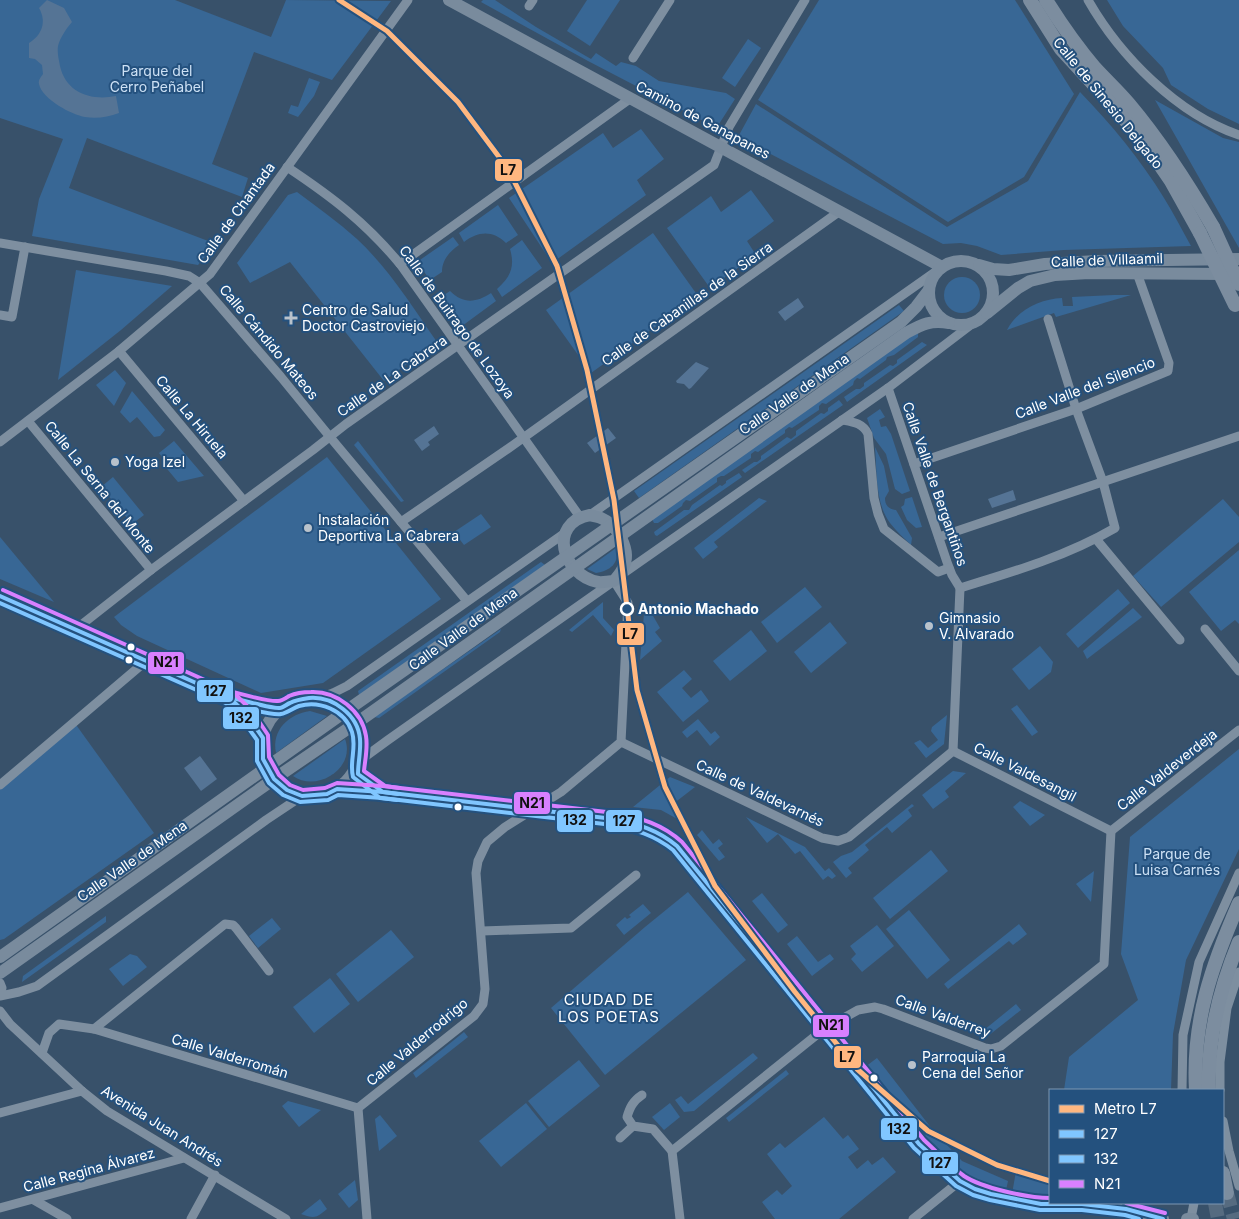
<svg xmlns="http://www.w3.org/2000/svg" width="1239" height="1219" font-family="Inter,sans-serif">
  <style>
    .green { fill: #386795 }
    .water { fill: #557495 }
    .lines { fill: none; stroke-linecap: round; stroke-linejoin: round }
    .primary-tunnel { stroke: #566b80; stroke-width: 14; stroke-dasharray: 14 7; stroke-linecap: butt }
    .street { stroke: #7e8fa0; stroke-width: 9 }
    .secondary { stroke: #798b9d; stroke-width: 12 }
    .primary { stroke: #7c8d9f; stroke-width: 14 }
    .primary-bridge { stroke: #7c8d9f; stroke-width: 14 }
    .bus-1-casing { stroke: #24517e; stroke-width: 8 }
    .bus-2-casing { stroke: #24517e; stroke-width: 8 }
    .bus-3-casing { stroke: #24517e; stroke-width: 8 }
    .bus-1 { stroke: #80c6ff; stroke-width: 4 }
    .bus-2 { stroke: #80c6ff; stroke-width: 4 }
    .bus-3 { stroke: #d880ff; stroke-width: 4 }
    .metro-1-casing { stroke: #24517e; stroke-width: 9 }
    .metro-1 { stroke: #ffb780; stroke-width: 5 }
    .poi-dot { fill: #b9c2cb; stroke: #24517e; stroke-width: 2 }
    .stop-dot { fill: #24517e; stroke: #fff; stroke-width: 2.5 }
    .bus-dot { fill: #fff; stroke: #24517e; stroke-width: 2 }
    .labels { text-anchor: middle; stroke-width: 4; stroke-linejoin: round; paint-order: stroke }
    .park-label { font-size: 14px; fill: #cde1f5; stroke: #24517e }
    .street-label { font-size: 14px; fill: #fff; stroke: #24517e }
    .poi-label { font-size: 14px; fill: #fff; stroke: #24517e; text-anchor: start }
    .stop-label { font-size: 14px; font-weight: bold; fill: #fff; stroke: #24517e; text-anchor: start }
    .neighbourhood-label { font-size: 15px; letter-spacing: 1px; fill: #fff; stroke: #24517e }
    .line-badge { stroke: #24517e; stroke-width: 2 }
    .pale-badge-label { font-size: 14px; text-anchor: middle; font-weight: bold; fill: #111 }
  </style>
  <rect width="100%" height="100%" fill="#38516a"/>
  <g class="green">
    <path d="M0,0H175L271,37L286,0L391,1L332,80L254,52L212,164L248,178L242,197L87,138L69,188L216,244L198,265L32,236L39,199L63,139L0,118Z"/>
    <path d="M483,0H495L536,27L591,59L596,53L616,66L621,62L636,66L659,81L726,93L735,99L719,124L711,125L588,61L481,2Z"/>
    <path d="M587,0H620L590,46L567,31Z"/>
    <path d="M819,0H1015L1074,94L1024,177L948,222L758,100Z"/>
    <path d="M1107,0H1239V124L1208,109L1171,85L1163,68L1123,26Z"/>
    <path d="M748,39L761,48L735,87L722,78Z"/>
    <path d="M309,78L320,82L314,96L298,117L288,113L291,105L298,107Z"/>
    <path d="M1080,92C1111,124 1141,160 1164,198C1174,214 1182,230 1191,246L1064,250L1001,255L977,246L961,243L943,244L738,137L756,104L947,227L1028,181Z"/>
    <path d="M1155,100L1223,138L1239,142V248Z"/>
    <path d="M641,129L664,159L637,180L646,195L552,263L509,198L603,133L613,148Z"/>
    <path d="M751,190L774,221L747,241L756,255L710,288L667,228L711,196L721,212Z"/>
    <path d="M297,192C317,207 338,222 357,239C389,269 412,306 437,342L384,381L290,262L250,283L237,263L288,195Z"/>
    <path d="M498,205L518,235L506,243C493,230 478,231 464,242L459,233Z"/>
    <path d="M653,233L698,296L591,373L546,310Z"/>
    <path d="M453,237L459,245C449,252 442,260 442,272L430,280L417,262Z"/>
    <path d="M522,240L542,268L502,297L497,289C511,277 515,266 510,249Z"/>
    <path d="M76,270L172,286L121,330L58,380Z"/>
    <circle cx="962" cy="295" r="18"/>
    <path d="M450,291C463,304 476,303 491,293L496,301L462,326L441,297Z"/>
    <path d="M1114,295H1131L1056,317L1054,313L1007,330C1017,310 1040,299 1062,298L1063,306H1073L1072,297Z"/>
    <path d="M899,305L904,311L639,498L634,491Z"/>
    <path d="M918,333V337L894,355L887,357L886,360L860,379L857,378L854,381L853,385L826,404L822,403L819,406V410L792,428L789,427L785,430V433L758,452L755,451L751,454V458L724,476H721L717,478V482L690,501L686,500L683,503L682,506L658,523H654L652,519L911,335Z"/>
    <path d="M922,342L927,345L847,402L844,397L856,389H860L864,386V383L890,365L893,366L897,363V360Z"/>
    <path d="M115,370L126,383L114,406L96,385Z"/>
    <path d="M132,391L165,430L160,436L154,437L137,417L130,423L120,412Z"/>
    <path d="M839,400L843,405L745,473L742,470L754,462H757L761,459V456L787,437L791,439L796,435V431L821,413L824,414L828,411V408Z"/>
    <path d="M880,409L885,417L879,420L881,427L886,426L891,434L910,491L902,494L895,489L886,454L874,438L867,418Z"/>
    <path d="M174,441L204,476L178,482L163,464L165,461L159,453Z"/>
    <path d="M358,441L404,501L401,502L354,445Z"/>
    <path d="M875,447L884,466L889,491L885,498C885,505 888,509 896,510L912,538L911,545C904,538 896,531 890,523C875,503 877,472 875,447Z"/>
    <path d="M327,457L441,599L323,683L261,693L137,636L121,625L114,617Z"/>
    <path d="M739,473L742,477L657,536L655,535L654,532L684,510H689L692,505L720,485L722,486L726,483V481Z"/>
    <path d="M113,477L144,515L132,524L101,487Z"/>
    <path d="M912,497L922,527L916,528L907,520L901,507L904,505L905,499Z"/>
    <path d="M759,498L767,501L714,542L718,547L703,559L694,548Z"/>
    <path d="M1223,499L1239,517V542L1161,607L1133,576Z"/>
    <path d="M481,514L491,527L464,545L454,532Z"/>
    <path d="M0,537L54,602L0,579Z"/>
    <path d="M616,548C620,563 610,571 596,573L587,569Z"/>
    <path d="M1239,550V624L1235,620L1221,631L1189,592Z"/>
    <path d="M541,562L545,565L359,695L358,691Z"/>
    <path d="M805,587L822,607L777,643L761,622Z"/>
    <path d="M1118,589L1130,603L1078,648L1066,634Z"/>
    <path d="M603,602V618L614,630L611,636L593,615L572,632L569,630Z"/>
    <path d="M645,602L660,628L655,632L662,641L640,660Z"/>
    <path d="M1133,608L1142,617L1087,659L1083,651Z"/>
    <path d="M830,622L847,643L811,673L794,652Z"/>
    <path d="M501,629L500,632L379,718L374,717Z"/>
    <path d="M751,630L767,651L730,681L713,661Z"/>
    <path d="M1040,646L1053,662L1051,672L1029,690L1012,669Z"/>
    <path d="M684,670L692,679L682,688L691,698L701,690L709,701L683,722L657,692Z"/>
    <path d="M1017,705L1038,732L1032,736L1011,709Z"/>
    <path d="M310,711L327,716L276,753C271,730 289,714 310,711Z"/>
    <path d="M947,715L944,744L926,758L914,743L920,740L928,748L938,740L931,731L932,727Z"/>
    <path d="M698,719L711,734L715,731L720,737L710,746L697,730L687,738L682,732Z"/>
    <path d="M74,722L154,833L4,939L0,940V785Z"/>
    <path d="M345,739C356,768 317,793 293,776Z"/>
    <path d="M1239,749V849L1186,960L1173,1034L1171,1090H1064L1069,1057L1138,1000L1121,954L1130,837Z"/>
    <path d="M953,771L966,773L945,791L949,797L933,809L922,795Z"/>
    <path d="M670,777L695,787L673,804L690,826L661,810L633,807Z"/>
    <path d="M1020,801L1045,815L1030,826L1013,807Z"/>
    <path d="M912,804L914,806L908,810L912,816L892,833L887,827L865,845L869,850L848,868L852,873L846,878L833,862L841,856L852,852Z"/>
    <path d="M746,817L805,847L825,871L829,868L836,876L832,879L828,876L823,880L800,851L795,854L778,834L767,843Z"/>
    <path d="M702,830L713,844L719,839L723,844L718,848L725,857L719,861L697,835Z"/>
    <path d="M931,850L948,871L890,919L873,898Z"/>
    <path d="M1094,871L1091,902L1076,884Z"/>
    <path d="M688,892L746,960L605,1075L551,1008L645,927Z"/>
    <path d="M762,893L788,925L778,933L752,901Z"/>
    <path d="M643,904L651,913L624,935L616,925L625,917L627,919L631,917L629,915Z"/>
    <path d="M909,910L950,960L927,979L886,929Z"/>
    <path d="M106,916V922L22,982L23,976Z"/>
    <path d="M272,918L281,929L258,948L249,936Z"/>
    <path d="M1019,924L1027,934L1013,945L1009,941L948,989L944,984Z"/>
    <path d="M877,925L894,946L862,972L851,959L856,954L850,946Z"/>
    <path d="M391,930L414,957L358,1002L336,974Z"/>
    <path d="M797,936L818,962L830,954L834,959L812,976L787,944Z"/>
    <path d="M130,954L137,956L147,967L123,986L109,969Z"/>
    <path d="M330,978L350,1004L314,1033L293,1007Z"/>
    <path d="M1016,1004L1021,1010L988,1036L984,1030Z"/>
    <path d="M464,1032L468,1037L416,1078L413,1073Z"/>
    <path d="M753,1053L758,1058L694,1111L684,1112L675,1100L681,1096L688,1104Z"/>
    <path d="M877,1058L932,1129L962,1161L1008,1181L1005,1195L962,1180L922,1143L861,1070Z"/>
    <path d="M579,1060L600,1086L549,1127L528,1101Z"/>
    <path d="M786,1070L789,1074L729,1122L726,1118Z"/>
    <path d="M288,1101L321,1110L299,1127L282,1106Z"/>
    <path d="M526,1103L547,1129L501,1167L479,1141Z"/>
    <path d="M670,1103L680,1117L664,1130L652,1117Z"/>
    <path d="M380,1115L397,1136L379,1151L375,1119Z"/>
    <path d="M824,1117L843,1139L848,1135L859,1149L848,1157L857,1169L868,1160L872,1165L883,1157L896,1172L839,1219H775L762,1202L777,1190L782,1195L792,1186L767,1154L780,1143L785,1148Z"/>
    <path d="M1016,1171L1050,1177V1198L1021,1197L1012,1194Z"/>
    <path d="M355,1180L358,1200L349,1208L338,1194Z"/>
    <path d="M320,1199L327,1209C316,1218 315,1219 301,1214Z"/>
  </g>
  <g class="water">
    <path d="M47,0L64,8L72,22C66,29 60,38 58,46C57,53 59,60 60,66C66,93 91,101 116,96L119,113C108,117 97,119 85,117C72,115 42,99 39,84C38,80 41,77 43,74L42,65L35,59L29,58V43C42,35 47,22 39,8Z"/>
    <path d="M798,298L804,307L785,321L778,312Z"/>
    <path d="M696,362L709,368L691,388L689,389L684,384L677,383L676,381Z"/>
    <path d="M434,426L439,434L428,442L430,445L422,451L414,440Z"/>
    <path d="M608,428L616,438L595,453L587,443Z"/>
    <path d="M1013,490L1016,500L992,508L988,499Z"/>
    <path d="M200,756L217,779L201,791L184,768Z"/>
  </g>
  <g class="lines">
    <g class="primary-tunnel">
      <path d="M1227,1193L1234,1219"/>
      <path d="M1215,1203L1218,1219"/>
    </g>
    <g class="street">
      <path d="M1088,0C1120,56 1177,114 1239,135"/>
      <path d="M529,6L533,0"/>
      <path d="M633,58L670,0"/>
      <path d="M287,167C332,197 365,222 400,264L580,517"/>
      <path d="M0,243L166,271L189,276L200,283L281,377L330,437L467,601"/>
      <path d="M400,264L631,98"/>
      <path d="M0,315L12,317L25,247"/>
      <path d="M119,351L244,501"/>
      <path d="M888,388L947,562L952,575L960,588C1013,572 1067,556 1115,528L1103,482L1076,409L1048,319"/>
      <path d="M842,420C853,422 863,423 868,434L874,498L878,514L884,529L938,572L949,568"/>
      <path d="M28,421L151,570"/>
      <path d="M0,442L119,351L210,274L408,0"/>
      <path d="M914,464L1076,409L1168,371L1169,363L1137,273"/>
      <path d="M590,515L938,270"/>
      <path d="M401,522L509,448L840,211"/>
      <path d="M939,537L1239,436"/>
      <path d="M1096,539L1180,640"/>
      <path d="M621,575L888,388L976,321"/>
      <path d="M76,629L151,570L313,450L346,424L714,165L729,127L805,0"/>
      <path d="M1205,629L1239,671"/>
      <path d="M319,698L333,693L347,686L565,533"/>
      <path d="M621,742L822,838L838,841L849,837L953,751"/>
      <path d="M953,751L1111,831"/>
      <path d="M953,751L960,588"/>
      <path d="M358,762L388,740L611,583"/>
      <path d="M0,785L146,661"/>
      <path d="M1111,831L1239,730"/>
      <path d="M482,931L571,928L636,875"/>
      <path d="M0,983L2,988L0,995"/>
      <path d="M0,996L19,992L37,986L266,820L302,796"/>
      <path d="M0,1011L10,1024L82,1091L107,1111L286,1219"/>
      <path d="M94,1029L225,924L233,925L236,928L269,971"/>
      <path d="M42,1053L49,1033L59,1024L94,1029L358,1108"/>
      <path d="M1182,1090L1183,1035L1199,962L1239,873"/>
      <path d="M1220,1090V1062L1227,1008L1239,972"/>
      <path d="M642,1095C633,1101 630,1107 627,1117L633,1126L653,1129L672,1151"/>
      <path d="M358,1108L474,1016L483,1004L485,989L476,873L478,861L487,842L505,827L561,792L621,742L628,603L614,581"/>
      <path d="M358,1108L367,1219"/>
      <path d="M0,1113L82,1091"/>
      <path d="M1223,1121L1229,1151L1239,1186"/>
      <path d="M620,1138L633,1126"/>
      <path d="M34,1200L67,1219"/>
      <path d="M0,1208L184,1158"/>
      <path d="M1191,1218L1194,1203"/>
      <path d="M191,1219L215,1175"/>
      <path d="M680,1219L672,1151L824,1029L858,1010L875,1007L883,1009L985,1048L991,1049L1001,1046L1104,964L1111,831"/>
      <path d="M913,1219L960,1181"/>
    </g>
    <g class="secondary">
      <path d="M449,0L942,267"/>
      <circle cx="961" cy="293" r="32"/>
      <path d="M979,265L993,269L1009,270L1045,264L1097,261L1239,259"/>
      <path d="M987,313L1018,288L1030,281L1055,275L1089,273L1227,274"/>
      <path d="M590,515C593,516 598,517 601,518C618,525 632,551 623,568C621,573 617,577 614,581C608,581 603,583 598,582C562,575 547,523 590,515Z"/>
      <path d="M0,596L230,698L280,708"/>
      <path d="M230,698L247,715L263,738"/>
      <circle cx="311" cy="747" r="49"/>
      <path d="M358,762V774L383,792"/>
      <path d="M337,789L383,792L614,819C643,825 655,826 677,846L919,1144L960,1181L975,1189L991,1194L1041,1204H1082L1126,1209L1163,1219"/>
      <path d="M0,957L346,711L901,322L916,307L929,290"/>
      <path d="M0,973L274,779L365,717L906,333C923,324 930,320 949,323"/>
      <path d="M1187,1219H1193"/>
    </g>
    <g class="primary">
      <path d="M1030,0L1061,49L1119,112L1160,165L1171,181L1200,233"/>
      <path d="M1046,0C1061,24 1077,47 1095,68C1106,80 1118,91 1129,104C1161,142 1188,184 1213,227"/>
      <path d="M1196,1090C1192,1021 1212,965 1239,903"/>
      <path d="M1209,1090C1207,1038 1219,990 1239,942"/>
      <path d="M1223,1173L1227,1193"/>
    </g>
    <g class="primary-bridge">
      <path d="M1213,227L1239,284"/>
      <path d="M1200,233L1235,305"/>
    </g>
    <defs>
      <g id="bus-1">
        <path d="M0,596L230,698L247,715L263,738V759L274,779L287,790L302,796L327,794L337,789L383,792L614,819C638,824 658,830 677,846L919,1144L960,1181L975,1189L991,1194L1041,1204H1082L1126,1209L1163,1219"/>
        <path d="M220,694C229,697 272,709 280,708C283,708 287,704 290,703C296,700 302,699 309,698C333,696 358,715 360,739C361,751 358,763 358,774L383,792L398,794"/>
      </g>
      <g id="bus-2">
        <path d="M0,603L226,703L242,719L257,740V761L269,783L283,795L300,802L328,800L338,795L382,798L613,825C636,830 654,835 673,850L914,1148L956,1186L973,1195L990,1200L1040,1210H1082L1125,1215L1139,1219"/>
        <path d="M218,700C227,704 273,716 281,714C287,713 293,708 299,706C319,700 345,710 352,732C357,747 349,762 353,777L380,798L397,800"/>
      </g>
      <g id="bus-3">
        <path d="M3,590L234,693L252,711L268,735L269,757L279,775L290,785L303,790L325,788L337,783L383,786L615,813C641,818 662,824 682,842L924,1140C937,1152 950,1166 964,1176C982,1188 1028,1198 1050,1198"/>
        <path d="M222,688C231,692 270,702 278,701C282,701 286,698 289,696C296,693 304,692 311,692C337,691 362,711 366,736C368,748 365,760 364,771L385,786L399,788"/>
        <path d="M1126,1203L1165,1213"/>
      </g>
    </defs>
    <use href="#bus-1" class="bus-1-casing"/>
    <use href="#bus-2" class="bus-2-casing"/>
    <use href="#bus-3" class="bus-3-casing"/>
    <use href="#bus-1" class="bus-1"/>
    <use href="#bus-2" class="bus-2"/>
    <use href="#bus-3" class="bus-3"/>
    <defs>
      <path id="metro-1" d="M339,0L387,31L458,102L508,169L557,266L587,370L614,500L637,690L665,787L715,886L795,992L857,1069L928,1131L997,1165L1050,1181"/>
    </defs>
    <use href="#metro-1" class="metro-1-casing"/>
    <use href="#metro-1" class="metro-1"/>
  </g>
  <g class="poi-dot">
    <path d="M288.5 310.5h5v5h5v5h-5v5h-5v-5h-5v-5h5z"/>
    <circle cx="115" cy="462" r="5"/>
    <circle cx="308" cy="528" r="5"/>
    <circle cx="929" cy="626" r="5"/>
    <circle cx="912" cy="1065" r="5"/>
  </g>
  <circle class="stop-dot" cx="627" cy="609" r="6"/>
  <g class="bus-dot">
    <circle cx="131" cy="647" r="4.5"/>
    <circle cx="129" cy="660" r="4.5"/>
    <circle cx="458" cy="807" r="4.5"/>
    <circle cx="874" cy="1078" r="4.5"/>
  </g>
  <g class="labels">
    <g class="park-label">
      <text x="157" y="76">Parque del<tspan x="157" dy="16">Cerro Peñabel</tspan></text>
      <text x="1177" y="859">Parque de<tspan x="1177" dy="16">Luisa Carnés</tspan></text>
    </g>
    <g class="street-label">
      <text transform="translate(1108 103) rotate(51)" y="5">Calle de Sinesio Delgado</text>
      <text transform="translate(703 120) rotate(28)" y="5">Camino de Ganapanes</text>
      <text transform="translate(236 213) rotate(-54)" y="5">Calle de Chantada</text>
      <text transform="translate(1107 260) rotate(-2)" y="5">Calle de Villaamil</text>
      <text transform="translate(687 304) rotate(-35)" y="5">Calle de Cabanillas de la Sierra</text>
      <text transform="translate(457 322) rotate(54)" y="5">Calle de Buitrago de Lozoya</text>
      <text transform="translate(269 342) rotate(50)" y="5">Calle Cándido Mateos</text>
      <text transform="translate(392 376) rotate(-35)" y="5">Calle de La Cabrera</text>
      <text transform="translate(1085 388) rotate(-21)" y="5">Calle Valle del Silencio</text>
      <text transform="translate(794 394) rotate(-35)" y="5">Calle Valle de Mena</text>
      <text transform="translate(192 417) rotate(50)" y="5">Calle La Hiruela</text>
      <text transform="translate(935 484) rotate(71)" y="5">Calle Valle de Bergantiños</text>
      <text transform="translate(100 487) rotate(51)" y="5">Calle La Serna del Monte</text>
      <text transform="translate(463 629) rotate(-36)" y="5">Calle Valle de Mena</text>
      <text transform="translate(1167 770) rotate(-38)" y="5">Calle Valdeverdeja</text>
      <text transform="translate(1025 772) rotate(27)" y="5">Calle Valdesangil</text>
      <text transform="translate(760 793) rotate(25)" y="5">Calle de Valdevarnés</text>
      <text transform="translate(132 861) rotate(-35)" y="5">Calle Valle de Mena</text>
      <text transform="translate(943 1016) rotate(20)" y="5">Calle Valderrey</text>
      <text transform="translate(417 1042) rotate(-40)" y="5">Calle Valderrodrigo</text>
      <text transform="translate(230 1056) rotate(17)" y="5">Calle Valderromán</text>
      <text transform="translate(162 1126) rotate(32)" y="5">Avenida Juan Andrés</text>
      <text transform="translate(89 1170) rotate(-15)" y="5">Calle Regina Álvarez</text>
    </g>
    <g class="poi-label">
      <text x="302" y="315">Centro de Salud<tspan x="302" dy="16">Doctor Castroviejo</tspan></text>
      <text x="125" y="467">Yoga Izel</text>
      <text x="318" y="525">Instalación<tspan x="318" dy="16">Deportiva La Cabrera</tspan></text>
      <text x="939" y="623">Gimnasio<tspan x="939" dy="16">V. Alvarado</tspan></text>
      <text x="922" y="1062">Parroquia La<tspan x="922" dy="16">Cena del Señor</tspan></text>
    </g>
    <g class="stop-label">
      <text x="638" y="614">Antonio Machado</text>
    </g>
    <g class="neighbourhood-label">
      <text x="609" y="1005">CIUDAD DE<tspan x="609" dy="17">LOS POETAS</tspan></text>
    </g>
  </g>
  <g class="line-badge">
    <rect x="494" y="158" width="29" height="24" rx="5" fill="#ffb780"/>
    <rect x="616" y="622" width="29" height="24" rx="5" fill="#ffb780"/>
    <rect x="147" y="651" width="38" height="24" rx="5" fill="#d880ff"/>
    <rect x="196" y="679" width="38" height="24" rx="5" fill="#80c6ff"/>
    <rect x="222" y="706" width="38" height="24" rx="5" fill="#80c6ff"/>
    <rect x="513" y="791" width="38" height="24" rx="5" fill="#d880ff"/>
    <rect x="556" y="809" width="38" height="24" rx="5" fill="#80c6ff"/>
    <rect x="605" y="809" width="38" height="24" rx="5" fill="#80c6ff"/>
    <rect x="812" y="1014" width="38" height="24" rx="5" fill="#d880ff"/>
    <rect x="833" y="1045" width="29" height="24" rx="5" fill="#ffb780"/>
    <rect x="880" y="1117" width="38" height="24" rx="5" fill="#80c6ff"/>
    <rect x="921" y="1151" width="38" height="24" rx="5" fill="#80c6ff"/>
  </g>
  <g class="pale-badge-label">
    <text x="508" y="175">L7</text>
    <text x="630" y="639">L7</text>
    <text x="166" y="667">N21</text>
    <text x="215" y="696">127</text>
    <text x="241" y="723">132</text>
    <text x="532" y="808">N21</text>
    <text x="575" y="825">132</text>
    <text x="624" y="826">127</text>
    <text x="831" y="1030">N21</text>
    <text x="847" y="1062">L7</text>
    <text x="899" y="1134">132</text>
    <text x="940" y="1168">127</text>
  </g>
  <rect x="1049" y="1089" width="175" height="115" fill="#24517e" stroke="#7c97b2"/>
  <rect x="1059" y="1105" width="25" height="8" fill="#ffb780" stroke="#7c97b2"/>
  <text x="1094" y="1114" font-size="15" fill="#ffffff">Metro L7</text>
  <rect x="1059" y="1130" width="25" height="8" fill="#80c6ff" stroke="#7c97b2"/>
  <text x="1094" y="1139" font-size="15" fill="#ffffff">127</text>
  <rect x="1059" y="1155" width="25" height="8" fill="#80c6ff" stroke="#7c97b2"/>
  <text x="1094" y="1164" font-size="15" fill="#ffffff">132</text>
  <rect x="1059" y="1180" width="25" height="8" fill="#d880ff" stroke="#7c97b2"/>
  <text x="1094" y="1189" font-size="15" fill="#ffffff">N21</text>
</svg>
